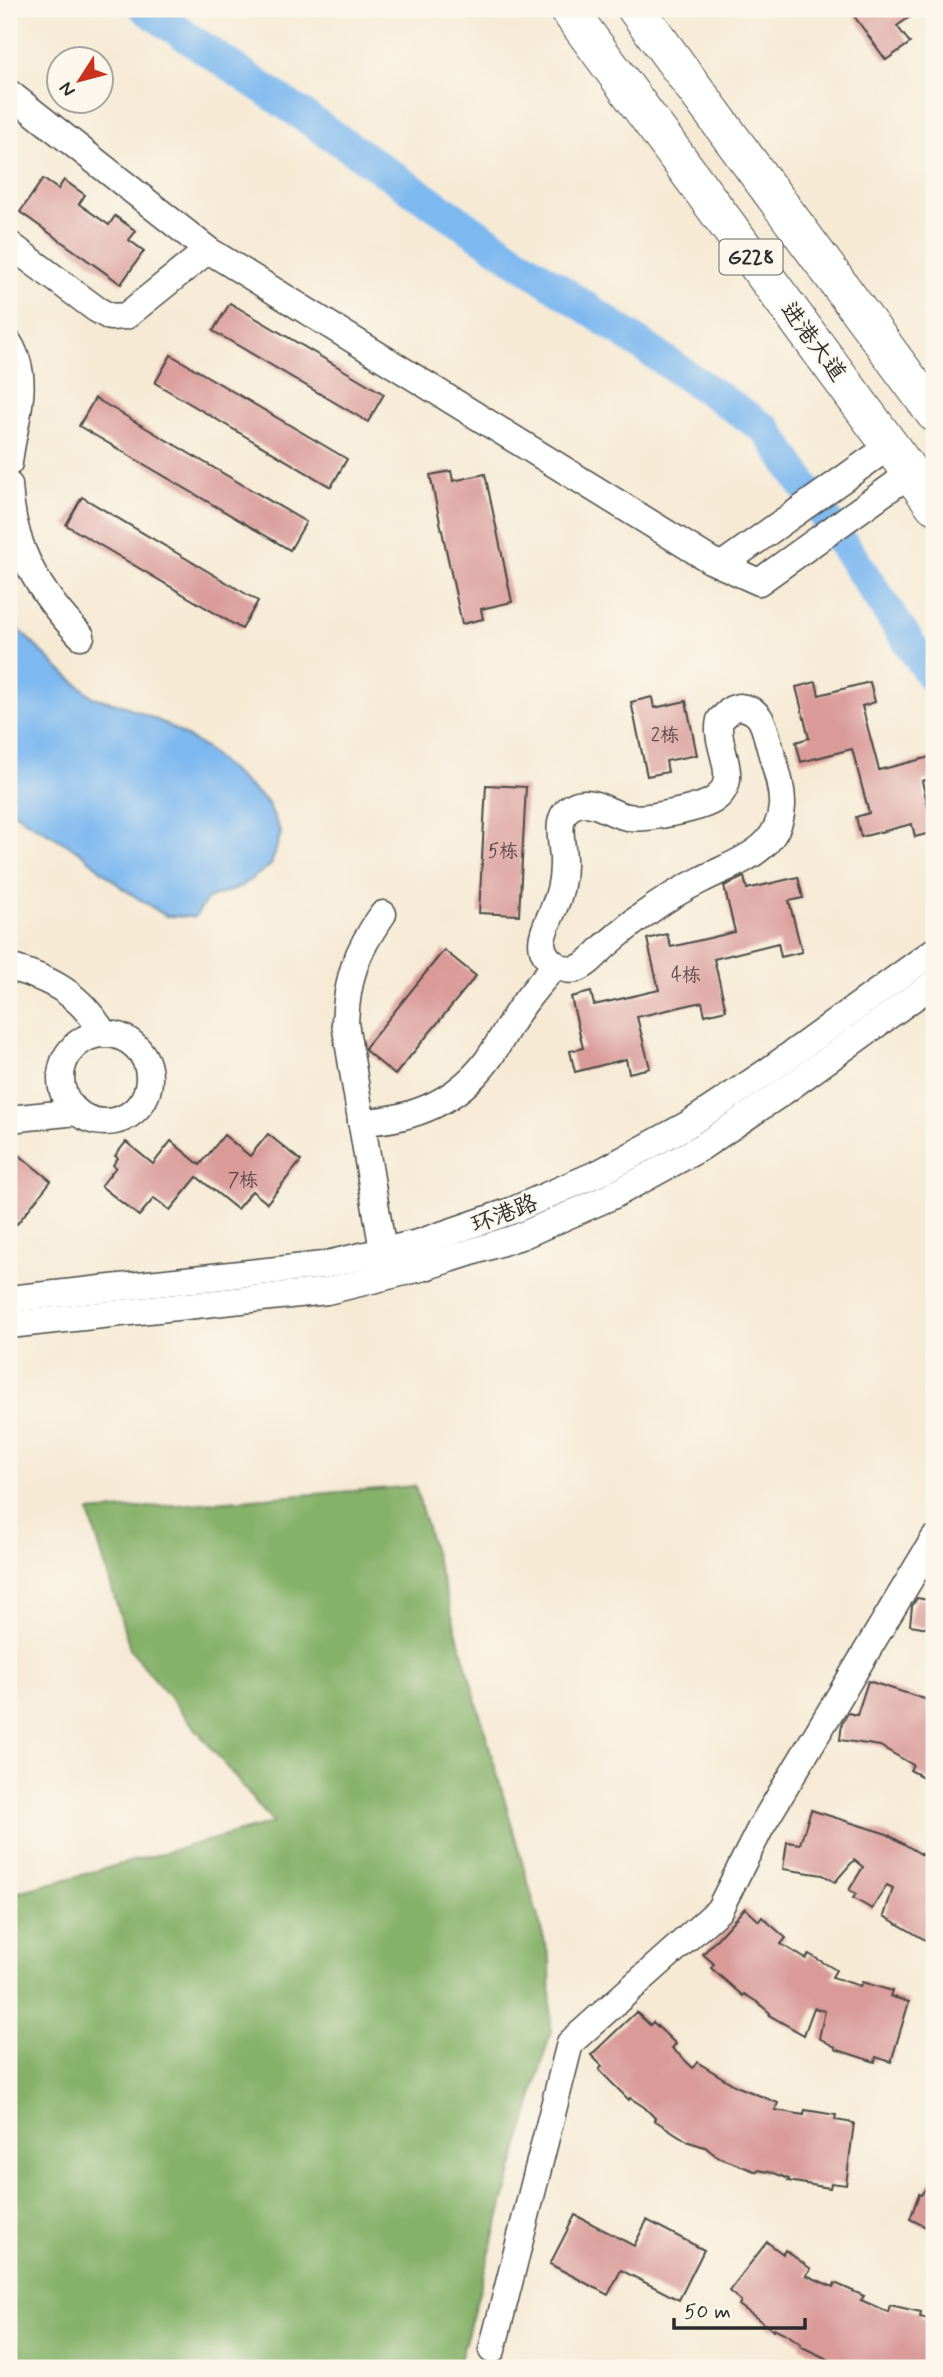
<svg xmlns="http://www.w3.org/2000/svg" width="943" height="2377" font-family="Mynerve,'LXGW WenKai TC',sans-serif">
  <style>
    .forest { fill: #85b169; stroke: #586e4a; stroke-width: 2 }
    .water { fill: #7db8ef; stroke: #54728d; stroke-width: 2 }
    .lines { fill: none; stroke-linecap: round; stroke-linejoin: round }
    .river { stroke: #7db8ef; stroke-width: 32 }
    .building { fill: #d99a98 }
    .minor-casing { stroke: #494844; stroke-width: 29 }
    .highway-casing { stroke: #494844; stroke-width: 39 }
    .minor { stroke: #fff; stroke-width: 26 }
    .highway { stroke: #fff; stroke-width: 37 }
    .labels { text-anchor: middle; stroke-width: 5; stroke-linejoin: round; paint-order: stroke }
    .number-label { font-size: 19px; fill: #564746 }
    .shield { fill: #fbf7ec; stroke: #696865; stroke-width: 2 }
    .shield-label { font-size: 21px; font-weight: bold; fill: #2b2b2b }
    .street-label { font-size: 23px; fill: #2b2b2b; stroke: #fbf7ec }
  </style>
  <rect width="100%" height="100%" fill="#fbf7ec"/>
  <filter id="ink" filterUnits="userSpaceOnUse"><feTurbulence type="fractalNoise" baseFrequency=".0143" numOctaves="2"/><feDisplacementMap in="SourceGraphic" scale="14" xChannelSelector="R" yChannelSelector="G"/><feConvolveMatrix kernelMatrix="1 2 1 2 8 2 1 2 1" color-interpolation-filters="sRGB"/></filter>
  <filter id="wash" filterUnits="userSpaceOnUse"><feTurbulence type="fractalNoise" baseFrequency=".00686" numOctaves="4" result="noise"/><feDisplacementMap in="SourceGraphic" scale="28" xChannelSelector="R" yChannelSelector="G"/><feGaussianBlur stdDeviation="1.57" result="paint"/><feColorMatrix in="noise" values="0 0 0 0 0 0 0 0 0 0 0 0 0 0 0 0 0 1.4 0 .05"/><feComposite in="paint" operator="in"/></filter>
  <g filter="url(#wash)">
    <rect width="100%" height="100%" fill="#f6ead5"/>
    <path class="forest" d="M415,1486L550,1960L551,2030L458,2368H9V1882L15,1893L273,1823L130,1649L89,1512Z"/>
    <path class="water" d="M9,620L58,668L93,697L125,706L166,724L205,748L267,802L281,833L271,865L240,887L207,899L195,917L166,916L122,888L80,852L25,820L9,808Z"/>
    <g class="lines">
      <path class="river" d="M146,9L767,430L934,680"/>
    </g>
    <g id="blocks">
      <g class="building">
        <path d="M849,9H921L897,26L910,43L886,60Z"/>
        <path d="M43,179L58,189L64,180L85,195L79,204L109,225L115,216L136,231L129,240L144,251L121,284L20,212Z"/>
        <path d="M230,303L384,394L368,422L213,331Z"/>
        <path d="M171,355L347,459L331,487L155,383Z"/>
        <path d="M95,398L306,522L290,550L79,426Z"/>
        <path d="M451,471L453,481L485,474L512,602L481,609L483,619L462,624L430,475Z"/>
        <path d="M82,497L258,601L242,629L66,525Z"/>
        <path d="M816,682L819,695L870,682L875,702L862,706L879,770L930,757L934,778L922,781L934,832L915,837L912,824L861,837L856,817L869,813L852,749L801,762L796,742L809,738L796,687Z"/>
        <path d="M652,697L654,708L686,701L697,755L666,761L668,772L647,776L631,702Z"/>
        <path d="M486,785L526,787L519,915L479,913Z"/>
        <path d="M744,877L747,889L798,877L803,898L789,901L802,952L781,957L778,943L714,959L726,1010L705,1015L702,1002L637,1017L650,1068L629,1073L626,1059L575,1072L570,1051L583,1048L571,997L591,992L594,1005L659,990L647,939L667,934L671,947L735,932L724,886Z"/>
        <path d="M444,950L476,976L395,1075L366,1051L365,1048Z"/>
        <path d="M268,1134L301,1161L267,1203L252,1191L237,1209L197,1177L170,1210L154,1198L139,1216L101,1186L116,1167L113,1165L118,1158L115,1156L126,1142L153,1164L171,1141L200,1165L224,1135L250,1156Z"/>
        <path d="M18,1154L51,1181L17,1224L9,1217V1166Z"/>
        <path d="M917,1598L934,1601V1629L910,1625L912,1606Z"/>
        <path d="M868,1681L934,1702V1783L910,1770L913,1765L880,1746L840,1740L842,1723L848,1713L857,1715Z"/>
        <path d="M811,1810L887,1834L934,1862V1945L884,1916L893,1888L887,1885L872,1909L853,1898L856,1894L849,1890L863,1867L854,1860L835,1882L823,1875L783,1869L787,1842L800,1844Z"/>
        <path d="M745,1908L759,1921L762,1917L786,1938L781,1944L806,1959L809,1954L836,1970L832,1977L860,1986L862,1982L892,1991L890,1996L909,2002L891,2062L876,2057L875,2062L835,2049V2047L819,2038L825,2011L814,2008L804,2035L769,2015L770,2013L757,2002L744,1994L743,1996L711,1968L714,1964L703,1954Z"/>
        <path d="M636,2012L650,2025L653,2022L676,2044L672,2048L693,2068L697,2062L736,2086L778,2103L775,2110L804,2115L805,2110L836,2115L835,2120L854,2123L846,2185L831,2183L830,2188L788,2181L789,2179L774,2173L758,2170L757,2172L718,2157L705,2147L689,2142L654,2120L655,2118L644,2107L630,2098L629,2100L599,2070L602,2066L591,2055Z"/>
        <path d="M934,2177V2231L910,2219L919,2194L921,2195Z"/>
        <path d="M575,2215L634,2246L647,2220L704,2250L679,2300L621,2270L608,2295L550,2264Z"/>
        <path d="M767,2242L783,2254L785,2250L811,2269L806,2275L833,2287L835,2283L864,2296L861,2300L888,2312L890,2305L921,2312L920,2317L934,2320V2339L928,2368H859L838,2364L800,2346L801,2344L788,2335L774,2328L773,2330L739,2305L741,2301L729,2291Z"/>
      </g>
    </g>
  </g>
  <g filter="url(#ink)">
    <use href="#blocks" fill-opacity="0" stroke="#494844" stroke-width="2"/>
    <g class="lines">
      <defs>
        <g id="minor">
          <path d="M9,93L208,250L710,560L759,582L911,473"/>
          <path d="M9,244L96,309L110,317L126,316L208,250"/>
          <path d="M9,343C33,382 13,422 9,463"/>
          <path d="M9,485C12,547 38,592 81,636"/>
          <path d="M722,565L891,445"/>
          <path d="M739,707C762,709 764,726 769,744C774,764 783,786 782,806C779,852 735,862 701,880C680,890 661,902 642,916C629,925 617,936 605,946C589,961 576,981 552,962C533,946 546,928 553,910C560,895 563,879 563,864C564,844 552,817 573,806C592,796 610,815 628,817C644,820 702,809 715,799C743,778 713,746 720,720L732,709Z"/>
          <path d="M383,914C356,951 347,978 345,1023L386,1269"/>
          <path d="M9,967C52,979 80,994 104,1034"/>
          <circle cx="105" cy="1078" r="44"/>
          <path d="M9,1119L77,1112"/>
          <path d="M361,1122C411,1120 456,1102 487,1061C500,1043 509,1024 522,1006C532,992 544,978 556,965"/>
          <path d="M9,1299L323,1265L418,1243L511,1211L601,1172L687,1125L768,1071L934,951"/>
          <path d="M9,1325L327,1291L425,1267L521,1236L612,1196L700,1148L783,1092L934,983"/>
          <path d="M492,2350L570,2043L719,1910L761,1827L934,1539"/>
        </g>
        <g id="highway">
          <path d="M568,9L934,505"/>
          <path d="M636,9L934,413"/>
        </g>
      </defs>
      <use href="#minor" class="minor-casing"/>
      <use href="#highway" class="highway-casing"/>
      <use href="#minor" class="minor"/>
      <use href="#highway" class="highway"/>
    </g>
  </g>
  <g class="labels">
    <g class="number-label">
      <text x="665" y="741">2栋</text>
      <text x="503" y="857">5栋</text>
      <text x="686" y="981">4栋</text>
      <text x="243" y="1186">7栋</text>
    </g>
    <rect class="shield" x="719.5" y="239.5" width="63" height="35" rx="5"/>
    <g class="shield-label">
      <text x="751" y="264">G228</text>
    </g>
    <g class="street-label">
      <text transform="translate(814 341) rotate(53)" y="8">进港大道</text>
      <text transform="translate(504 1213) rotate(-21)" y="8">环港路</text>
    </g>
  </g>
  <rect width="943" height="2377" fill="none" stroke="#fbf7ec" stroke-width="35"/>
  <g transform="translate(80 80) rotate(234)"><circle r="33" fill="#fbf7ec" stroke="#a8a59f" stroke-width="2"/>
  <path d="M0-5L12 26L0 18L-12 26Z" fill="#c8321e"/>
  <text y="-10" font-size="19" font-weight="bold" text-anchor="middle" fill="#2b2b2b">N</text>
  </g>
  <path d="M674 2318v10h131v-10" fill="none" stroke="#2b2b2b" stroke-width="3.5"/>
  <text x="684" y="2318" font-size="21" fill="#2b2b2b" stroke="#fbf7ec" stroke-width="5" paint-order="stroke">50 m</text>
</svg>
